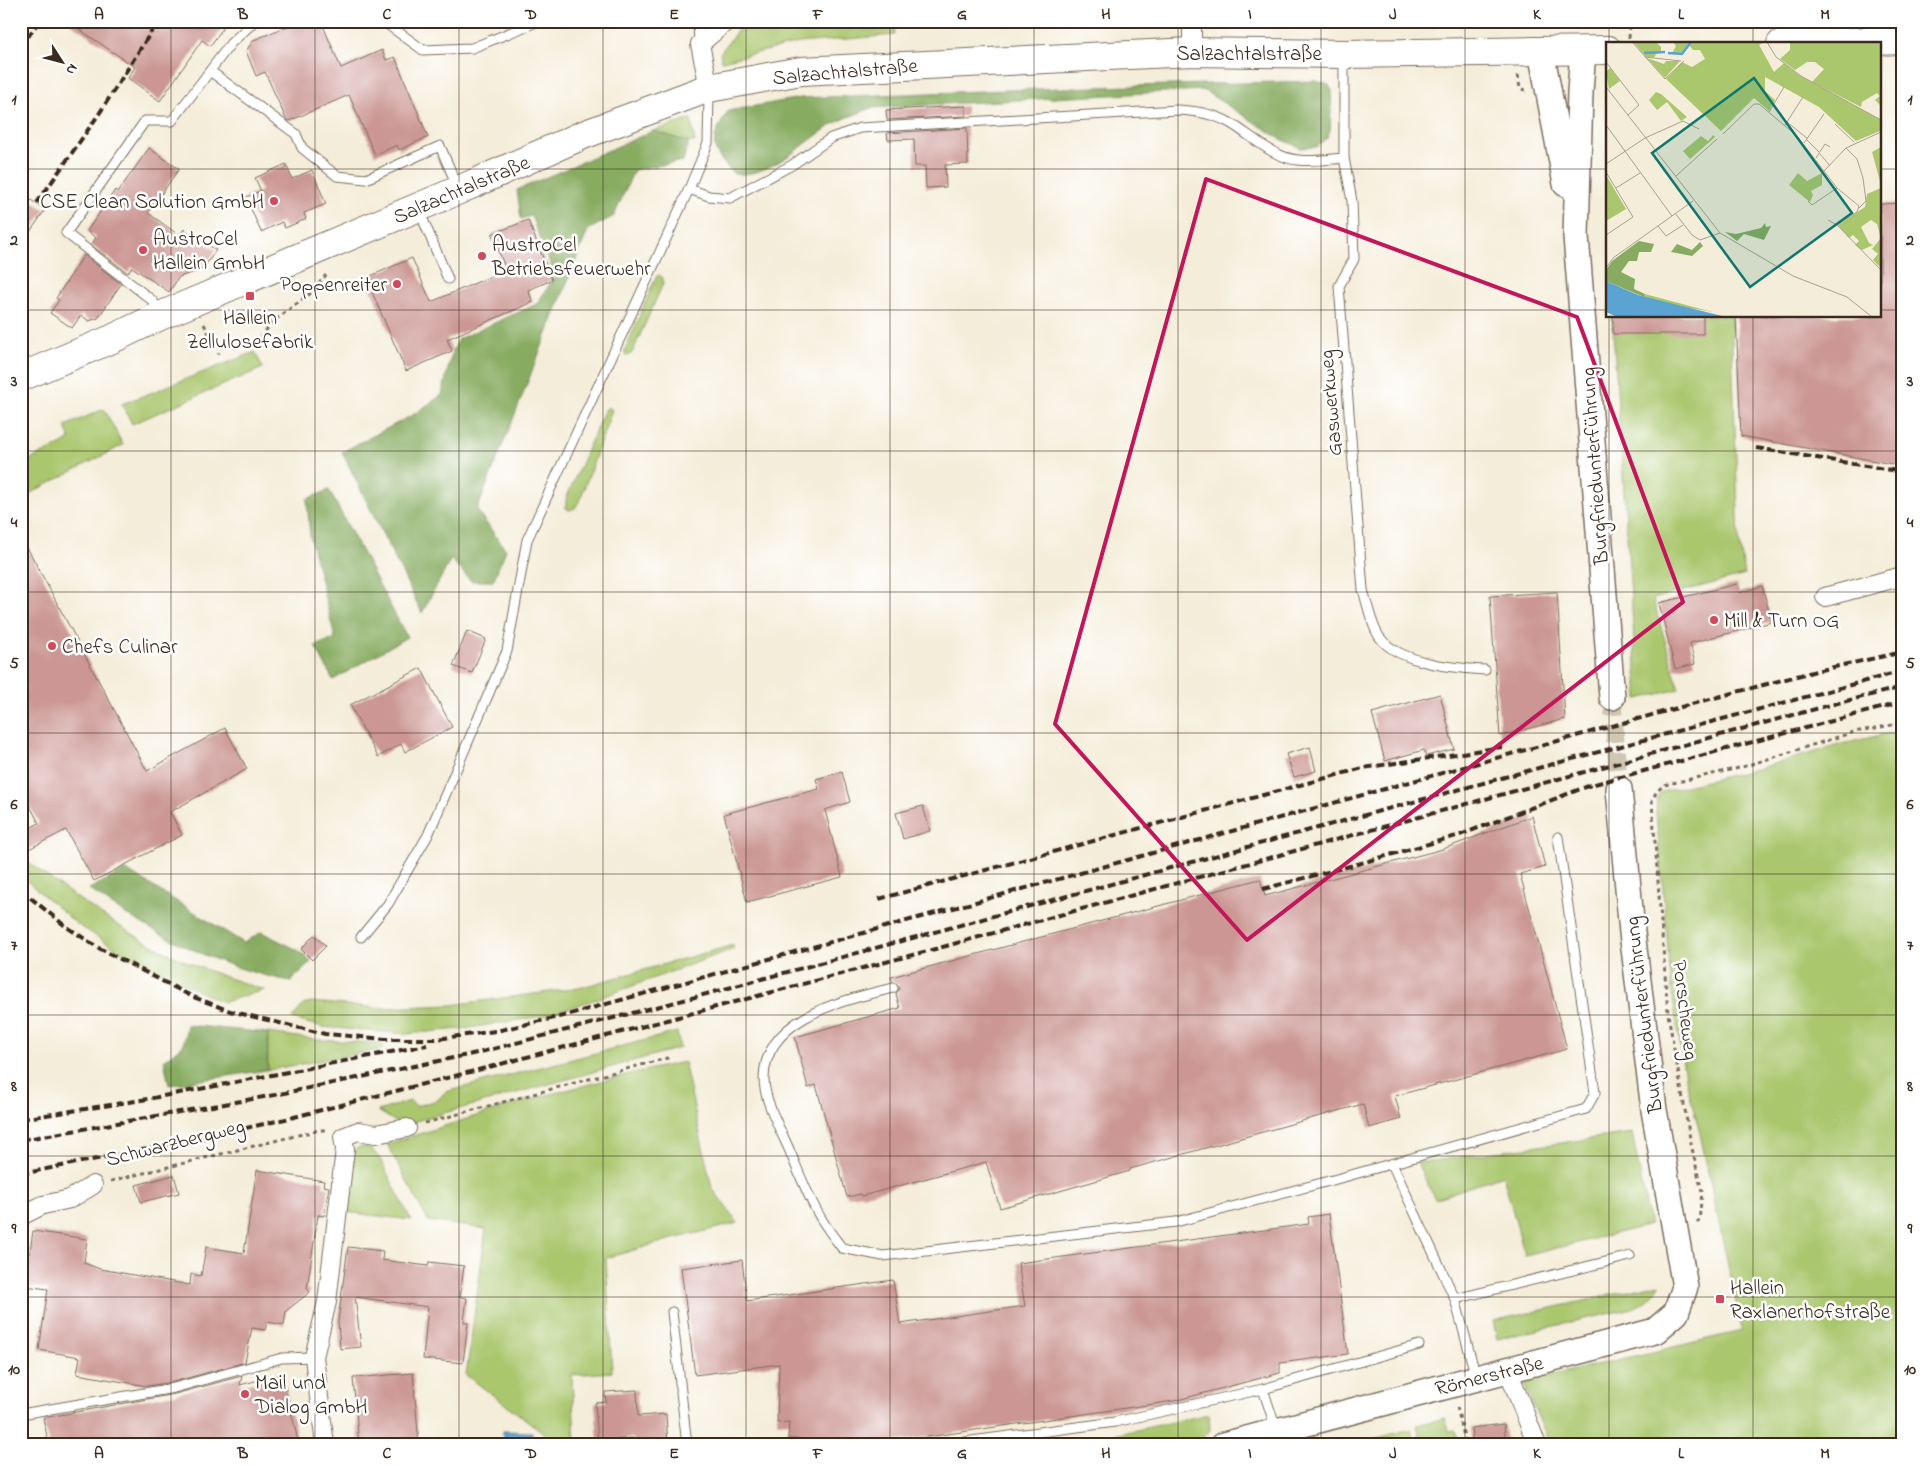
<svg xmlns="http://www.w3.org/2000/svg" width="1924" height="1466" font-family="'Indie Flower',sans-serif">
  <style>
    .green { fill: #aac76e; stroke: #727846 }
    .forest { fill: #87ac61; stroke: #616b40 }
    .water { fill: #5ba3d2; stroke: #4b6678 }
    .building { fill: #cb9693 }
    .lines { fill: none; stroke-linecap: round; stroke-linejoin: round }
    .street-tunnel { stroke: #cfc6b4; stroke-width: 18; stroke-dasharray: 18 9; stroke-linecap: butt }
    .lane-casing { stroke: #7c6e5f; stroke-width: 11 }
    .street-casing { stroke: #7c6e5f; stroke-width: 20 }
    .secondary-casing { stroke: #7c6e5f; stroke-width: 28 }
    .primary-casing { stroke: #7c6e5f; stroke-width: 30 }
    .path { stroke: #7c6e5f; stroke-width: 3; stroke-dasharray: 4 4; stroke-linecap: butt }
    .lane { stroke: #fff; stroke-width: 9 }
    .street { stroke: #fff; stroke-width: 18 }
    .secondary { stroke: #fff; stroke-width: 25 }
    .primary { stroke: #fff; stroke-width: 28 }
    .rail { stroke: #3b2a1e; stroke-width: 4; stroke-dasharray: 8 4; stroke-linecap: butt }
    .marked { fill: none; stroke: #c2185b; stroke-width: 4; stroke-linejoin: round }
    .grid { fill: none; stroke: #3b2a1e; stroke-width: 1; stroke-opacity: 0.55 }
    .poi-dot { fill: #d1495b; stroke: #fff; stroke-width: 2 }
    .labels { text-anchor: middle; stroke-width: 5; stroke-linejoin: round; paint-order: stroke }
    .street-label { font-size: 21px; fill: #3b2a1e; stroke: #fff }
    .poi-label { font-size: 21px; fill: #3b2a1e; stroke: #fff; text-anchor: start }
    .inset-river { fill: none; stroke: #5ba3d2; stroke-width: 2.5 }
    .inset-road { fill: none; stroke: #aa9f8e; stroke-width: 1 }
    .view { fill: #0f766e; fill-opacity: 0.15; stroke: #0f766e; stroke-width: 2.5 }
    .inset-edge { fill: none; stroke: #3b2a1e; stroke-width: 2.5 }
    .neatline { fill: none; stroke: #3b2a1e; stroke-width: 2 }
    .grid-label { font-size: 16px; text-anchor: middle; font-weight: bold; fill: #3b2a1e }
  </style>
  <rect width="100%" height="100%" fill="#fff"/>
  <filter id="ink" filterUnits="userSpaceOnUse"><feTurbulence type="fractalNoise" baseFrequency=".02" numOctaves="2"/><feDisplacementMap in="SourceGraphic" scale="10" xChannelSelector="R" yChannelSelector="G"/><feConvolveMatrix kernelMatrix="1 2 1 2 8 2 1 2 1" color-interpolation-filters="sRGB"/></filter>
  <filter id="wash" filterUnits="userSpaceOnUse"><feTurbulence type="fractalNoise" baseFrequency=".0096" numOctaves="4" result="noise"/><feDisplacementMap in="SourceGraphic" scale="20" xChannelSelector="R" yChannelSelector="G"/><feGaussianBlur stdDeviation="1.12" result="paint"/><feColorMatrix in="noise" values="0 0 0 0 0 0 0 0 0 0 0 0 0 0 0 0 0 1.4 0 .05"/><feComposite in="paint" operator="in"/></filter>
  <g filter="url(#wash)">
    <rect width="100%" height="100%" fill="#f4edd9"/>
    <g class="green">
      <path d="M745,21H894L895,35L799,43L722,61L720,53Z"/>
      <path d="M691,119L695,142H689L653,131Z"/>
      <path d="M659,275L663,278V284L632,353L628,356L625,355V350L656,277Z"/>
      <path d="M1612,316H1731L1739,542L1745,575L1653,599L1679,689L1638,699Z"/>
      <path d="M255,352L263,368L132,424L122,404Z"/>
      <path d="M608,407L612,410L580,500L575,508L569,510L566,508V499L604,411Z"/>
      <path d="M104,409L123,445L21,498V464L70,440L65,426Z"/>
      <path d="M1903,730V1445H1550L1523,1382L1742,1331L1699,1129L1685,1077L1672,993L1656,813L1657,799L1660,793L1669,790L1757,769L1842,744Z"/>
      <path d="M21,857C65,890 110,923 158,948C192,966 228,978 264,990L224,1002L206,995L120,951L77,924L21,876Z"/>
      <path d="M733,945V949L597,999L542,1016L470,1028L407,1034L322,1027L292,1019L303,1005L311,1002L381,1008L451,1005L579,988Z"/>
      <path d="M677,1032L680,1048L401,1125L378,1111L410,1101L416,1106L438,1100L445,1092Z"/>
      <path d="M268,1033L319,1040L381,1043L384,1049L268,1070Z"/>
      <path d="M684,1062L712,1188L738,1223L669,1240L606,1258L612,1372L572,1375L575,1445H560L466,1375L486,1229L428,1221L387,1144L524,1101L633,1073Z"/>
      <path d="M1632,1133L1650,1225L1525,1256L1503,1175L1435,1199L1417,1163Z"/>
      <path d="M359,1147H370L380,1159L411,1220L345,1212L350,1154Z"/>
      <path d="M1660,1284C1654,1297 1646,1302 1633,1308L1497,1339L1493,1321Z"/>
      <path d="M1209,1414L1210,1430L1201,1441L1183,1445H1068Z"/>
      <path d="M1445,1418L1449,1431L1455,1430L1459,1445H1422L1417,1425Z"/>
      <path d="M1411,1429L1415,1445H1351Z"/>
    </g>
    <g class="forest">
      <path d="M1316,81L1329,85L1332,91L1330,130L1327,138L1316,147L1301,148L1281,139L1203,90L871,108C858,114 843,118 832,125C801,144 772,177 734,174C708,148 710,141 728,111L800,98L1061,88Z"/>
      <path d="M653,131L689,142L683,161L634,170L614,216L588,230L477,510L506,550L493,581H471L451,559L422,613L342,452L411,416L442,395L450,360L458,339L537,304L555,276L531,216L521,219L517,190Z"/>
      <path d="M329,490L407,637L333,680L315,646L335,638L310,537L307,499Z"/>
      <path d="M126,870L244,943L261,932L298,950L311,962L291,981C223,970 144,930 89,889Z"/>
      <path d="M187,1025L268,1033L267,1070L169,1085L164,1060L183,1046Z"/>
    </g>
    <path class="water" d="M503,1431L532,1432V1445H502Z"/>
    <g id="blocks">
      <g class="building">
        <path d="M67,21H228L210,46L202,40L160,101L128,78L135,67Z"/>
        <path d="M300,21H321L341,68L382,50L386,60L395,57L428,137L399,150L397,145L375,155L349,95L289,121L286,119L265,72L256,76L246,51L254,40Z"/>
        <path d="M966,106V116L887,120L886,110Z"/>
        <path d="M967,128L968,164L945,165L946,187L926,188L925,166H915L914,139L888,140L887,133Z"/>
        <path d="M149,148L179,169L148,213L180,236L184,229L216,250L203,269L179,277L169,292L132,267L128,273L91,245L96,238L87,231L115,190L118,192Z"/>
        <path d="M286,164L292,179L312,170L326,204L304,213L306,219L285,228L282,222L261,232L246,197L261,191L255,178Z"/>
        <path d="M21,193L45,210L21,245Z"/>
        <path d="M1903,203V466L1741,436L1736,316H1880V204Z"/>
        <path d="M528,220L552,280L528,290L533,302L447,339L452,351L406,371L366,278L412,258L431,302L506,270L492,234Z"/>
        <path d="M84,255L121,284L98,318L89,321L81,315L72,328L50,313L59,300L56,298Z"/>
        <rect x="1613" y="316" width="90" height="18"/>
        <path d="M21,536L147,771L225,728L247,769L170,812L182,835L94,881L66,830L21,853V833L39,823L21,789Z"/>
        <path d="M1737,584L1739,593L1762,586L1772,622L1690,643L1695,664L1675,669L1659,603Z"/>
        <path d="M1557,592L1565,719L1500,736L1490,596Z"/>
        <path d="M467,631L486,639L472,673L453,666Z"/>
        <path d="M421,668L452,727L405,752L401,744L378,757L350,705Z"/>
        <path d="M1440,694L1454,749L1426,756L1424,750L1385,761L1372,713Z"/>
        <path d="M1310,747L1316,771L1294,777L1286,754Z"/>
        <path d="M842,772L850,802L825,810L842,877L747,902L724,814L819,789L816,779Z"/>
        <path d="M923,806L930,831L903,839L896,813Z"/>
        <path d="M1532,816L1545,867L1520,874L1567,1049L1395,1096L1401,1119L1369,1128L1363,1104L1130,1169V1171L1000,1208L986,1162L862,1196L861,1194L847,1197L816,1085L808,1088L795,1037L900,1008L896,994L899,990V986L893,982L891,977L1260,879L1265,896L1443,849Z"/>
        <path d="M314,935L326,946L312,960L301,949Z"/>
        <path d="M257,1170L324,1181L323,1186L329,1187L324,1216L318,1215L307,1288L310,1292L286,1311L284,1325L267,1322L265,1330L252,1328L245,1362L173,1382L147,1386L77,1374L80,1357L39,1350L48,1289L25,1286L33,1231L87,1239L84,1263L100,1269L190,1285L191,1274L201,1276L206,1247L244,1253Z"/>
        <path d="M174,1175L179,1193L141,1202L136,1185Z"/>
        <path d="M1329,1214L1348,1354L1280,1363V1373L1174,1401L893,1442V1445H800V1439H788L789,1422L777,1423L779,1364L695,1375L681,1268L742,1260L747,1301L893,1280L900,1324L1025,1306L1018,1263L1309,1224L1308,1217Z"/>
        <path d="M348,1247L383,1251L382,1260L428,1266L429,1262L464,1266L460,1297L467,1298L464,1322L468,1323L463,1363L423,1359L428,1307L355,1297L361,1347L340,1349L338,1321Z"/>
        <path d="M413,1373L419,1445H359L353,1378Z"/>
        <path d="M282,1374L299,1445H49L43,1418L175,1394L242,1376L240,1385Z"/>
        <path d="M637,1390L638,1416L666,1414L668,1445H634L633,1438L598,1441L595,1403L606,1402L605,1392Z"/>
        <path d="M1504,1424L1506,1445H1473L1471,1428Z"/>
      </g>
    </g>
  </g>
  <g filter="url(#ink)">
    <use href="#blocks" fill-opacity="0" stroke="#7c6e5f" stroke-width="1"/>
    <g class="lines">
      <path class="street-tunnel" d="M1612,697L1619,789"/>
      <defs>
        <g id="lane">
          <path d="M383,21L423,50L472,48L539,21"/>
          <path d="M698,21L699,43"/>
          <path d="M1344,57V158L1352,201L1354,259L1339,286L1363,590C1367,603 1370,618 1376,631C1390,663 1454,668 1485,670"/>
          <path d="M210,71L296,134L302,148L337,176L366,179L440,146L458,188"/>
          <path d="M689,189L709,196L730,198L792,165L831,138L860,128L1178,110C1196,111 1215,114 1230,123C1251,135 1273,158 1298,160C1313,162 1329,159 1344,158"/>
          <path d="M419,210L448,279"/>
          <path d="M159,315L153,301L66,233L145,121H172L231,43L255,21"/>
          <path d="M361,937L388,904L428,835L507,651L527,540L689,189L708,143L709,93"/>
          <path d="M893,988C846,1000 764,1016 764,1079C764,1100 780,1129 788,1147C798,1170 809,1200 822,1220C828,1230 835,1239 842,1248L883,1256L1176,1222L1344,1177L1586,1109L1595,1093L1558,837"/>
          <path d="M1392,1164L1455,1299L1476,1377"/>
          <path d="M1455,1299L1630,1256"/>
          <path d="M672,1312L687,1445"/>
          <path d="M21,1414L174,1388L282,1358L314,1357"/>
          <path d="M1276,1429L1263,1389L1419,1345"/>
          <path d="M941,1445L1115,1422L1263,1389"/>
        </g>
        <g id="street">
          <path d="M1192,52V21"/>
          <path d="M709,88L700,44L727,21"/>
          <path d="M1825,597L1903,576"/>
          <path d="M21,1216L43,1205L70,1199L93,1185"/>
          <path d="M1508,1370L1537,1445"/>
          <path d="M325,1445L314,1357L327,1302L345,1149L343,1137L358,1131L376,1134L407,1128"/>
        </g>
        <g id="secondary">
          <path d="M1583,50L1580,92L1576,236L1612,697"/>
          <path d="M1541,51L1566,184"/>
          <path d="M1224,1445L1655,1331L1676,1313L1685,1287L1654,1110L1632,932L1619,789"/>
        </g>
        <g id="primary">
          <path d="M1781,44L1903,40"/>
          <path d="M21,377L112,339L160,316L459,190L583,135L709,88L801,71L1192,52L1344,54L1608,50"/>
        </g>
      </defs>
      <use href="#lane" class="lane-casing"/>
      <use href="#street" class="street-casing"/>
      <use href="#secondary" class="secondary-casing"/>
      <use href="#primary" class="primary-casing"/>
      <g class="path">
        <path d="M1629,38L1630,21"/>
        <path d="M1898,64L1899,94"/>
        <path d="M1518,75L1520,89L1526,90"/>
        <path d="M204,324L219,354"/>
        <path d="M261,338L271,323L311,293L326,275"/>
        <path d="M425,1123L671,1057"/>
        <path d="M111,1181L319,1130H326"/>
        <path d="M1697,1223L1699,1221L1702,1192L1691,1144L1668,1014L1652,802L1656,792L1664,785L1739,768L1854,732L1903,723"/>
        <path d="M1457,1407L1466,1445"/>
      </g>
      <use href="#lane" class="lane"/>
      <use href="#street" class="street"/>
      <use href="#secondary" class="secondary"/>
      <use href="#primary" class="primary"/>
      <g class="rail">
        <path d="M21,47L39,21"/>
        <path d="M37,203L99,114L158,21"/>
        <path d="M1756,448L1903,472"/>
        <path d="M1263,889L1365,862L1460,835L1591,785L1903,702"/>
        <path d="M21,890L64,925L97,947L191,996L230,1011L325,1034L385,1039H436L496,1031L563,1016L1699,702L1816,671L1903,652"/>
        <path d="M879,899L1363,768L1502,747"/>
        <path d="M21,1119L148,1099L427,1045"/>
        <path d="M21,1140L275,1095L477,1053L699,996L1542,767L1903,671"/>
        <path d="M21,1174L193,1140L290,1118L478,1070L935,949L1830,705L1903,687"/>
      </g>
    </g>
  </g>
  <path class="marked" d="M1206,179L1577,317L1683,602L1247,940L1055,724Z"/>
  <path class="grid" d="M171,21V1445M315,21V1445M459,21V1445M603,21V1445M746,21V1445M890,21V1445M1034,21V1445M1178,21V1445M1321,21V1445M1465,21V1445M1609,21V44M1753,21V44M21,169H1608M1880,169H1903M21,310H1608M1880,310H1903M1609,316V1445M1753,316V1445M21,451H1903M21,592H1903M21,733H1903M21,874H1903M21,1015H1903M21,1156H1903M21,1297H1903"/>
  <g class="poi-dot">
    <circle cx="274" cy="201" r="5"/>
    <circle cx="143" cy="250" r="5"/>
    <circle cx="482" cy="256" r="5"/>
    <circle cx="397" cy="284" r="5"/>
    <rect x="245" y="291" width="10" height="10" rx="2.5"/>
    <circle cx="1714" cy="620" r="5"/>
    <circle cx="52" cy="646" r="5"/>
    <rect x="1715" y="1294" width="10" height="10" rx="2.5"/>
    <circle cx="245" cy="1394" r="5"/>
  </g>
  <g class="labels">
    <g class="street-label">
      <text x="1249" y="60">Salzachtalstraße</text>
      <text transform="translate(845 71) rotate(-5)" y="7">Salzachtalstraße</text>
      <text transform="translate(461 189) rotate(-23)" y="7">Salzachtalstraße</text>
      <text transform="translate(1330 403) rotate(-95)" y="7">Gaswerkweg</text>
      <text transform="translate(1594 466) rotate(-94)" y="7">Burgfriedunterführung</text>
      <text transform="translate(1686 1010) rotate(83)" y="7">Porscheweg</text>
      <text transform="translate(1643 1015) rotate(-97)" y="7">Burgfriedunterführung</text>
      <text transform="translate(175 1142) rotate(-14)" y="7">Schwarzbergweg</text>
      <text transform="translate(1489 1375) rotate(-14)" y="7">Römerstraße</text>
    </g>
    <g class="poi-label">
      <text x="264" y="208" text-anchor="end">CSE Clean Solution GmbH</text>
      <text x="153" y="245">AustroCel<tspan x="153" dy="24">Hallein GmbH</tspan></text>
      <text x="492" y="251">AustroCel<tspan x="492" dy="24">Betriebsfeuerwehr</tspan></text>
      <text x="387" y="291" text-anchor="end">Poppenreiter</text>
      <text x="250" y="324" text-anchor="middle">Hallein<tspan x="250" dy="24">Zellulosefabrik</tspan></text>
      <text x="1724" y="627">Mill &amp; Turn OG</text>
      <text x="62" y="653">Chefs Culinar</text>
      <text x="1730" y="1294">Hallein<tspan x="1730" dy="24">Raxlanerhofstraße</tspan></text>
      <text x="255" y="1389">Mail und<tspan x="255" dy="24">Dialog GmbH</tspan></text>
    </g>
  </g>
  <g transform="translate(1606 42)">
    <rect width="275" height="275" fill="#f4edd9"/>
    <path d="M50,0L55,5V11L50,12L48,16L40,15L28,1ZM67,0H158L153,3L168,30L178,21L193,33L275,78L274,89L250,99L213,65L159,35V49L169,58L163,69L148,56L115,89L60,37L76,20L86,25L99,17L94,8H87L82,2L76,12L66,11L70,4ZM184,0H275V64L269,58L274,54L271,51L256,60L255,65L206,40L218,27L209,20H201L189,28L174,17L184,8ZM41,16L58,22L60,19H74L59,36ZM4,26L14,39L3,47L0,30ZM50,50L55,52L81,75L75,79L61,60L51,68L43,58ZM107,93L109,95L84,117L77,109L95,94L102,99ZM275,105V143L266,110ZM192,131L201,139L216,131V143L205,149L207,153L204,160L183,143ZM0,133L20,167L0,179ZM275,146V223L274,225L267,218L272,212L266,207L275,196L271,182L265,178L255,185L263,201L267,203L256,208L249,203L253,199L247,193L243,196L232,183L259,165L261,152ZM39,252L95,267L108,270L70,264L38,255Z" fill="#aac76e"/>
    <path d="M159,181L160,185L165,184L158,198L138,192L131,199L119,190L130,192L155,186ZM33,199L48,202L45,210H33L31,219H23L15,230L29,237L28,247L39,252L38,255L0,239V228L6,219ZM94,200L97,204L86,214L65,210L71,202L86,208Z" fill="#87ac61"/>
    <path d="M0,239L32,253L120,275H11L0,270Z" fill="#5ba3d2"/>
    <path class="inset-river" d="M38,11L59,10M62,11L76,12L85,0"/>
    <path class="inset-road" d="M26,0L59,37L78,19M161,0L170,15L195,34L275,78M39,15L75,19M0,20L33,63L22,73M0,45L114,191L187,234L241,255L266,275M163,70L178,45M181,80L202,97M229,82L248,100M0,83L66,174M179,83L197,55M117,92L148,62H153L191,94L231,146L253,164L251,170L231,183M201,98L214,111M198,101L218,72M240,106L251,117L257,136L260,159L253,166M214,112L224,124M210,116L219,102L224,105M0,122L39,96L77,79L93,87M218,129L240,106L275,90M0,130L27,175L0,193M70,134L111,97M10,146L34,131M202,159L206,163L231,146M69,171L86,193L94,198L114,191M222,178L231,183L275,228M52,184L60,194L77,183M0,226L7,216L87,159"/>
    <path class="view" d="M148,36L246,171L144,245L46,111Z"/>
    <rect width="275" height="275" class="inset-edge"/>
  </g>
  <rect width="1924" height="1466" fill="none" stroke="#fff" stroke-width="55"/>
  <g transform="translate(62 62) rotate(126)" stroke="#ffffff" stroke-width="4" paint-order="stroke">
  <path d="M0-4L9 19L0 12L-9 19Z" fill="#3b2a1e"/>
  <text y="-8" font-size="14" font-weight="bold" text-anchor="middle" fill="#3b2a1e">N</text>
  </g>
  <rect x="28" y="28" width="1868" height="1410" class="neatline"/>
  <g class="grid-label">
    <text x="99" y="19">A</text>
    <text x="243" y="19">B</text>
    <text x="387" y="19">C</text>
    <text x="531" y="19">D</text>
    <text x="674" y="19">E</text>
    <text x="818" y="19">F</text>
    <text x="962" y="19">G</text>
    <text x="1106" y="19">H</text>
    <text x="1250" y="19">I</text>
    <text x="1393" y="19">J</text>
    <text x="1537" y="19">K</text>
    <text x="1681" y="19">L</text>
    <text x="1825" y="19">M</text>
    <text x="14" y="104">1</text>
    <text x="1910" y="104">1</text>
    <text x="14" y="245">2</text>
    <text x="1910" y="245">2</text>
    <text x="14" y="386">3</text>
    <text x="1910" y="386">3</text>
    <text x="14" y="527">4</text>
    <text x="1910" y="527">4</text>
    <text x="14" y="668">5</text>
    <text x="1910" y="668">5</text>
    <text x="14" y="809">6</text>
    <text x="1910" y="809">6</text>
    <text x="14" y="950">7</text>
    <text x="1910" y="950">7</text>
    <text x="14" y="1091">8</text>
    <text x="1910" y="1091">8</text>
    <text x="14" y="1233">9</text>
    <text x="1910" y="1233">9</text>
    <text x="14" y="1374">10</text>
    <text x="1910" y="1374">10</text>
    <text x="99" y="1458">A</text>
    <text x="243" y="1458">B</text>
    <text x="387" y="1458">C</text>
    <text x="531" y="1458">D</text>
    <text x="674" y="1458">E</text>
    <text x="818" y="1458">F</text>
    <text x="962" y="1458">G</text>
    <text x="1106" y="1458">H</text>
    <text x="1250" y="1458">I</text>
    <text x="1393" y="1458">J</text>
    <text x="1537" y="1458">K</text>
    <text x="1681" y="1458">L</text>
    <text x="1825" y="1458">M</text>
  </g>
</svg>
